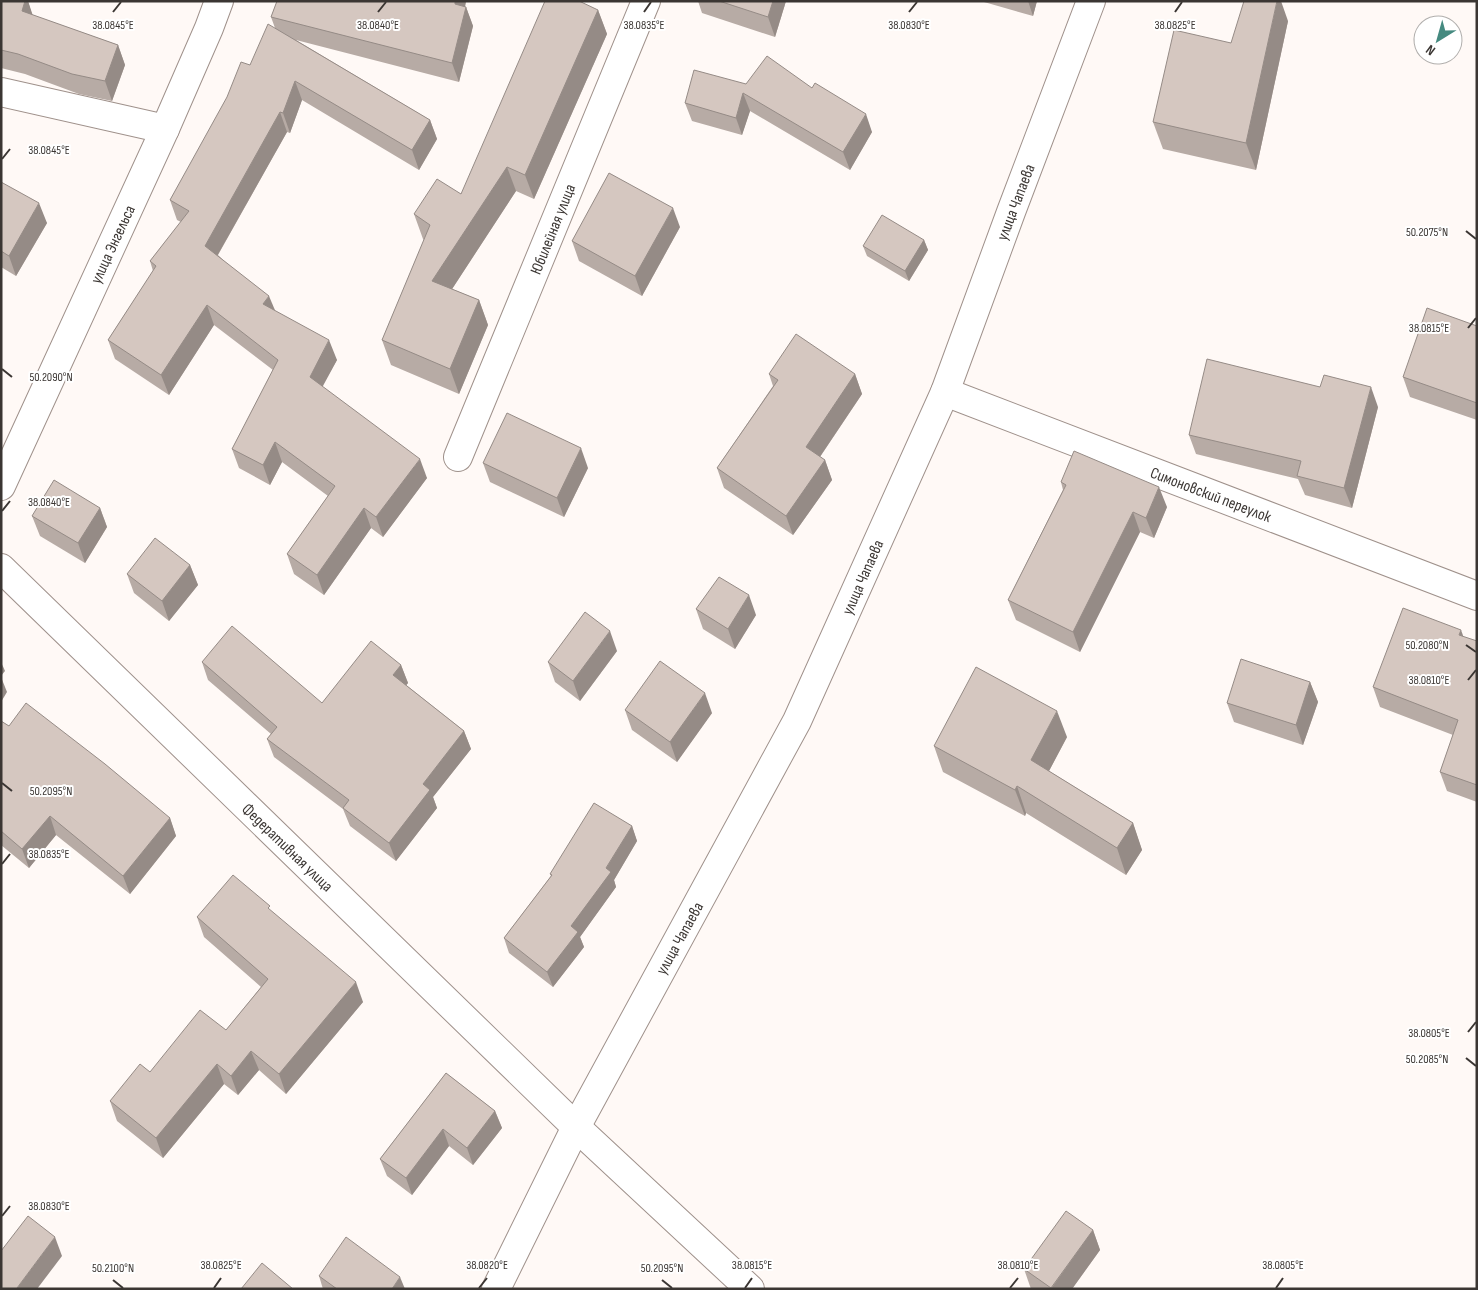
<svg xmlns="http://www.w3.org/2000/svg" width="1478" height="1290" font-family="'Sofia Sans Condensed',sans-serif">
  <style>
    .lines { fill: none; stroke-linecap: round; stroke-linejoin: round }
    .minor-casing { stroke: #9f918b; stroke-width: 30 }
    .minor { stroke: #fff; stroke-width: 28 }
    .wall { fill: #b7aba5 }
    .shaded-wall { fill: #958b86 }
    .building { fill: #d5c7c0; stroke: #958b86 }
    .ticks { fill: none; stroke: #3b3633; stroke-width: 2 }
    .labels { text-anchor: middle; stroke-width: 4; stroke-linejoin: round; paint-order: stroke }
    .street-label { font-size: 16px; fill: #3b3633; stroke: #fff }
    .ticks-label { font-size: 12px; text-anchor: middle; fill: #3b3633; stroke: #fff; stroke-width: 4; stroke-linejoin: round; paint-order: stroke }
  </style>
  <rect width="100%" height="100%" fill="#fff9f6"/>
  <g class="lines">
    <defs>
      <g id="minor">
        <path d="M1,92L165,129"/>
        <path d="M945,392L1477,596"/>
        <path d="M458,457L646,1"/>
        <path d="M1,486L165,129L209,28L219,1"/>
        <path d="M1,568L576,1127L750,1289"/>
        <path d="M496,1289L576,1127L797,721L945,392L1011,212L1091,1"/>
      </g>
    </defs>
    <use href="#minor" class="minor-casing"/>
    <use href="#minor" class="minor"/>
  </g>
  <g class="wall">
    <path d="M1,1H28L32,15L118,45L125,65L112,101L79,94L25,74L1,68Z"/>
    <path d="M277,1H466L465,7H466L473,26L459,82L296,40L430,120L437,139L419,170L302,100L290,133L287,132L218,255L275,311L337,360L322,386L427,478L383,537L371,528L324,595L294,574L287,554L328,496L282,462L270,485L239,468L232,449L273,370L214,325L169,395L115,359L108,340L153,271L150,261L181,222L177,220L170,200L250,65L275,28L271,17Z"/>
    <path d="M698,1H786L775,37L702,13Z"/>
    <path d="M983,1H1037L1033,16L984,2Z"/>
    <path d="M598,10L607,34L534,199L516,191L452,289L479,300L488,325L459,394L391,365L382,340L424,240L423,239L414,214L461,194Z"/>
    <path d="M1288,21L1256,170L1163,149L1153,122L1231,43Z"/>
    <path d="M746,84L812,88L872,132L850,170L750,111L742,135L692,121L685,103Z"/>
    <path d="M1,182L47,223L16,276L1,267Z"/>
    <path d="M680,227L642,296L579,261L572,241Z"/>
    <path d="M924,240L928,250L909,281L867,256L863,246Z"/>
    <path d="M1477,326V420L1410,397L1403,377Z"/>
    <path d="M769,374H855L862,394L820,457L825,460L832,480L793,535L724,488L717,468L773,386Z"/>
    <path d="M1378,407L1352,508L1305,495L1298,479L1196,454L1189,435Z"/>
    <path d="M483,463L588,468L564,517L490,482Z"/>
    <path d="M1061,482L1167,507L1154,538L1140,532L1080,652L1016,620L1008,600L1063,490Z"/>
    <path d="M100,508L107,527L85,563L40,536L32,516Z"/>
    <path d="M190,565L198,585L169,621L134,593L127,574Z"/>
    <path d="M696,609L756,615L735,649L703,629Z"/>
    <path d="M1464,637L1477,641V802L1447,791L1440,772L1453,735L1380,707L1373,687Z"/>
    <path d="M617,651L580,701L555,682L548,662Z"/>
    <path d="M202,662L322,703L401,665L408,683L406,685L464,731L471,749L433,797L437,808L396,861L350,826L343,809L274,757L267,739L271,734L208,680Z"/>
    <path d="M1310,682L1318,702L1303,745L1234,722L1227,703Z"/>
    <path d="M625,710L712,713L677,762L632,730Z"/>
    <path d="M1,721L9,726L170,818L176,836L130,894L56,835L29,868L1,845Z"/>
    <path d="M1067,737L1049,771L1133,823L1142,850L1126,875L1026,813L1025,816L943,772L934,746Z"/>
    <path d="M632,826L637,841L614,880L616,887L580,937L584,947L553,987L509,953L504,938L551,876L550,874Z"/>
    <path d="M272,912L363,1002L286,1094L259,1070L238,1095L224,1084L163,1158L117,1121L110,1101L150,1072L226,1030L261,987L204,937L197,917Z"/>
    <path d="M446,1073L495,1111L502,1128L473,1165L449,1146L412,1195L387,1176L380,1159Z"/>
    <path d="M1093,1230L1100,1250L1072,1289H1031L1024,1269Z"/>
    <path d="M319,1276L405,1289H323Z"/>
  </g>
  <g class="shaded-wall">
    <path d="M25,1H28L33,16L22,11Z"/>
    <path d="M455,1H466L462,23L455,4Z"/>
    <path d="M773,1H786L775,37L768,17Z"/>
    <path d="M1028,1H1037L1033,16Z"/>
    <path d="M1277,1H1281L1288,21L1256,170L1246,143Z"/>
    <path d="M466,7L473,26L459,82L452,63Z"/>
    <path d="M598,10L607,34L534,199L525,175Z"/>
    <path d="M118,45L125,65L112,101L105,81Z"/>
    <path d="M295,81L302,100L290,133L283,113Z"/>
    <path d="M743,93L750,111L742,135L736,118Z"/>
    <path d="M280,112L287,132L212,265L205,246Z"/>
    <path d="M866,114L872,132L850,170L843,152Z"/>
    <path d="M430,120L437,139L419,170L412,150Z"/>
    <path d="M507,167L516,191L441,306L432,281Z"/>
    <path d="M39,203L47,223L16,276L9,256Z"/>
    <path d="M673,208L680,227L642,296L635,276Z"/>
    <path d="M924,240L928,250L909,281L905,271Z"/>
    <path d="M269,296L277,315L263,304Z"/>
    <path d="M479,300L488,325L459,394L450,369Z"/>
    <path d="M207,305L214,325L169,395L161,375Z"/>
    <path d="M329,340L337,360L317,397L310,377Z"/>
    <path d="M855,374L862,394L813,467L806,447Z"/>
    <path d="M1371,387L1378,407L1352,508L1344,488Z"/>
    <path d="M275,442L282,462L270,485L263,465Z"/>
    <path d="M581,448L588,468L564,517L557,498Z"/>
    <path d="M420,459L427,478L383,537L376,517Z"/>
    <path d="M825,460L832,480L793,535L786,516Z"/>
    <path d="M1159,487L1167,507L1154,538L1146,518Z"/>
    <path d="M100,508L107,527L85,563L78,543Z"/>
    <path d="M364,508L371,528L324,595L317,575Z"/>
    <path d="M1133,512L1140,532L1080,652L1073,632Z"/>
    <path d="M190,565L198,585L169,621L162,601Z"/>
    <path d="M749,595L756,615L735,649L728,629Z"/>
    <path d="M1461,630L1468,649L1459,635Z"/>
    <path d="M610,631L617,651L580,701L573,681Z"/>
    <path d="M1,662L5,671L1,676Z"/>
    <path d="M401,665L408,683L400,693L393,675Z"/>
    <path d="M1,677L7,692L1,702Z"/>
    <path d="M1310,682L1318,702L1303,745L1296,725Z"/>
    <path d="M705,693L712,713L677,762L670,742Z"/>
    <path d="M1057,711L1067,737L1041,786L1031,760Z"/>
    <path d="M464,731L471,749L433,797L437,808L396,861L389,843L423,784Z"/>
    <path d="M1017,786L1026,813L1025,816L1015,790Z"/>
    <path d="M50,816L56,835L29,868L22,849Z"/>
    <path d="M170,818L176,836L130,894L123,876Z"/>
    <path d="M1133,823L1142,850L1126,875L1117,848Z"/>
    <path d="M632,826L637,841L614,880L616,887L580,937L584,947L553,987L547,972L571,926Z"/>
    <path d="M356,982L363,1002L286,1094L279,1074Z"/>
    <path d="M251,1051L259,1070L238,1095L231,1076Z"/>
    <path d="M217,1064L224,1084L163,1158L156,1138Z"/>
    <path d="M495,1111L502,1128L473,1165L467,1148Z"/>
    <path d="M443,1129L449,1146L412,1195L406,1178Z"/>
    <path d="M1093,1230L1100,1250L1072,1289H1051Z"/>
    <path d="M55,1237L62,1256L37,1289H17V1288Z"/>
    <path d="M400,1277L405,1289H392Z"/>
  </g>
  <g class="building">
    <path d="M1,1H25L22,11L118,45L105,81L72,74L18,54L1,50Z"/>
    <path d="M277,1H455V4L466,7L452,63L271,17Z"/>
    <path d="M545,1H579L598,10L525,175L507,167L432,281L479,300L450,369L382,340L430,225L414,214L437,179L461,194Z"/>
    <path d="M719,1H773L768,17Z"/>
    <path d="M1244,1H1277L1246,143L1153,122L1174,30L1231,43Z"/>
    <path d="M268,24L430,120L412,150L295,81L283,113L280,112L205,246L269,296L263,304L329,340L310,377L420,459L376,517L364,508L317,575L287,554L335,486L275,442L263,465L232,449L278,360L207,305L161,375L108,340L156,266L150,261L189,211L170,200L227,97L241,62L250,65Z"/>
    <path d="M767,56L812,88L815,83L866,114L843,152L743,93L736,118L685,103L694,70L746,84Z"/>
    <path d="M609,173L673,208L635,276L572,241Z"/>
    <path d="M1,182L39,203L9,256L1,251Z"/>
    <path d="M882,215L924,240L905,271L863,246Z"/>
    <path d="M1427,308L1477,326V403L1403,377Z"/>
    <path d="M796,334L855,374L806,447L825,460L786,516L717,468L778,380L769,374Z"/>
    <path d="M1207,359L1320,387L1324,375L1371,387L1344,488L1297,476L1301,461L1189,435Z"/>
    <path d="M507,413L581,448L557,498L483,463Z"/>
    <path d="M1074,451L1159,487L1146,518L1133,512L1073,632L1008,600L1066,485L1061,482Z"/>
    <path d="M54,480L100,508L78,543L32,516Z"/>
    <path d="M155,538L190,565L162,601L127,574Z"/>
    <path d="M719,577L749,595L728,629L696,609Z"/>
    <path d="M1403,608L1461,630L1459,635L1477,641V785L1440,772L1458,720L1373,687Z"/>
    <path d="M585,612L610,631L573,681L548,662Z"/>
    <path d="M232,626L322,703L371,641L401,665L393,675L464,731L423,784L430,790L389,843L343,808L349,800L267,739L277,727L202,662Z"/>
    <path d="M1241,659L1310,682L1296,725L1227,703Z"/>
    <path d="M660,661L705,693L670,742L625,710Z"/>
    <path d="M976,667L1057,711L1031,760L1133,823L1117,848L1017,786L1015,790L934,746Z"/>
    <path d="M26,703L105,764L170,818L123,876L50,816L22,849L1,831V721L9,726Z"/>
    <path d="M594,803L632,826L606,868L611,872L571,926L578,932L547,972L504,938L552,875L550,874Z"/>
    <path d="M233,875L270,906L268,908L356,982L279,1074L251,1051L231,1076L217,1064L156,1138L110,1101L140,1064L150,1072L200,1010L226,1030L268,979L197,917Z"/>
    <path d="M446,1073L495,1111L467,1148L443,1129L406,1178L380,1159Z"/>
    <path d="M1066,1211L1093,1230L1051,1288L1024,1269Z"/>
    <path d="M28,1216L55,1237L17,1288L18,1289H1V1251Z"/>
    <path d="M346,1237L400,1277L392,1289H337L319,1276Z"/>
    <path d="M262,1263L293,1289H241Z"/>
  </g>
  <path class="ticks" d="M113,12L121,2M378,12L386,2M644,12L651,2M909,12L917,2M1175,12L1182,2M2,159L10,149M1466,231L1476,239M1468,328L1476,318M2,369L12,377M2,511L10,501M1466,645L1476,652M1468,680L1476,670M2,783L12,791M2,864L10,854M1468,1032L1476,1022M1466,1058L1476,1066M2,1216L10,1206M113,1280L123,1288M662,1280L672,1288M214,1288L221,1278M479,1288L487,1278M745,1288L752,1278M1010,1288L1018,1278M1276,1288L1283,1278"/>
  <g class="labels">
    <g class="street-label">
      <text transform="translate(1015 202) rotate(-69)" y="6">улица Чапаева</text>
      <text transform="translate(552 229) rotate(-68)" y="6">Юбилейная улица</text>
      <text transform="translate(112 244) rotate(-65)" y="6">улица Энгельса</text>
      <text transform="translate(1211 494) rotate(21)" y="6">Симоновский переулок</text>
      <text transform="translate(862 577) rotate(-66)" y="6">улица Чапаева</text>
      <text transform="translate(288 847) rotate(44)" y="6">Федеративная улица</text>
      <text transform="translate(679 938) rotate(-61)" y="6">улица Чапаева</text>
    </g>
  </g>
  <g class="ticks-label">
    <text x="113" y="29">38.0845°E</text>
    <text x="378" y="29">38.0840°E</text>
    <text x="644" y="29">38.0835°E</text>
    <text x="909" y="29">38.0830°E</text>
    <text x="1175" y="29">38.0825°E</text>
    <text x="49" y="154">38.0845°E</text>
    <text x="1427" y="236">50.2075°N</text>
    <text x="1429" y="332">38.0815°E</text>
    <text x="51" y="381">50.2090°N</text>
    <text x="49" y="506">38.0840°E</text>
    <text x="1427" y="649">50.2080°N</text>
    <text x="1429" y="684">38.0810°E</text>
    <text x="51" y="795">50.2095°N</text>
    <text x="49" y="858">38.0835°E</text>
    <text x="1429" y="1037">38.0805°E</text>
    <text x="1427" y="1063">50.2085°N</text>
    <text x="49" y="1210">38.0830°E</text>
    <text x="221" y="1269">38.0825°E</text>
    <text x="487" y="1269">38.0820°E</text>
    <text x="752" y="1269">38.0815°E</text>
    <text x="1018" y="1269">38.0810°E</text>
    <text x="1283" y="1269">38.0805°E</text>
    <text x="113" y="1272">50.2100°N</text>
    <text x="662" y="1272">50.2095°N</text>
  </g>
  <rect width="1478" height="1290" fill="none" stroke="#3b3633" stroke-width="5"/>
  <g transform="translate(1438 40) rotate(217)"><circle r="24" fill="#ffffff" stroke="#b1afad"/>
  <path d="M0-4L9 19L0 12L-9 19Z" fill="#458a80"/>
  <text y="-8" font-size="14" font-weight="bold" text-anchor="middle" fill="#3b3633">N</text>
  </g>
</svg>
